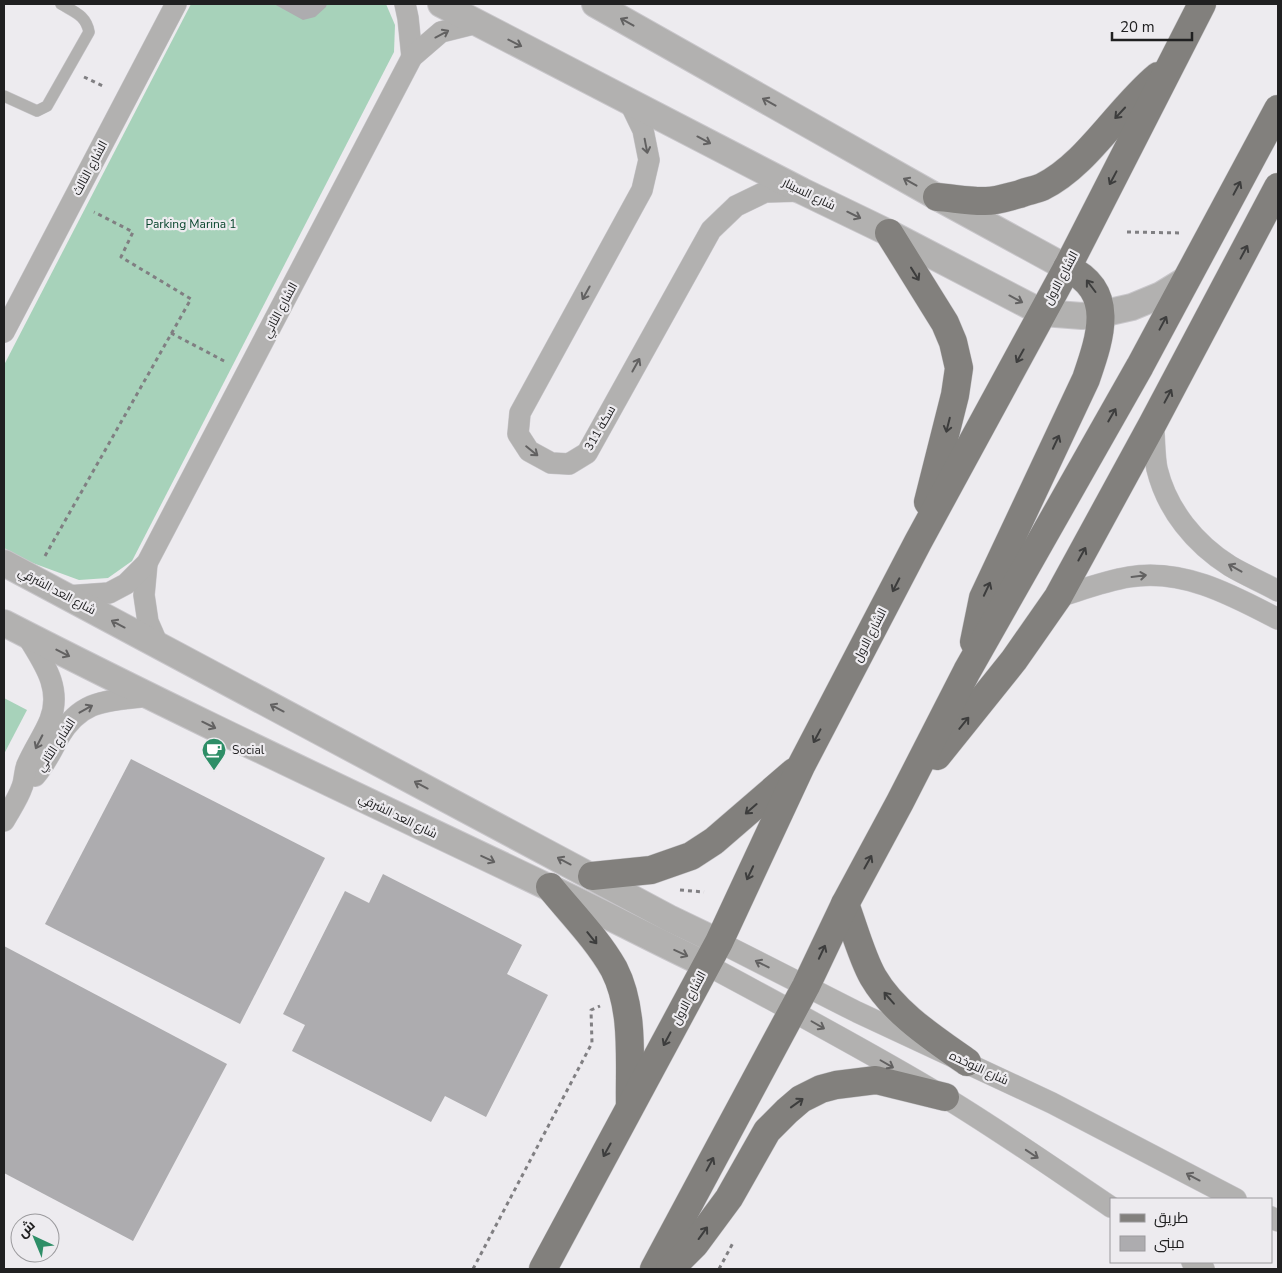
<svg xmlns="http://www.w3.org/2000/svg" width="1282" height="1273" font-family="'Nunito Sans',Cairo,sans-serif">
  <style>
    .garden { fill: #a7d2ba }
    .building { fill: #adacaf }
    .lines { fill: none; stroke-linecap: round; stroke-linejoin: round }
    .service-casing { stroke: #c8c6ca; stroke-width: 12 }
    .minor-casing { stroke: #c8c6ca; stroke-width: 22 }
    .tertiary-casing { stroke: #c8c6ca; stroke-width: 28 }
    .primary-casing { stroke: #c8c6ca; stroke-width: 29 }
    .path { stroke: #807f82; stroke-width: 3; stroke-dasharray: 4 4; stroke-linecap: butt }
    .service { stroke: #b2b1b0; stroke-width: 11 }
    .minor { stroke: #b2b1b0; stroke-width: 21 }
    .tertiary { stroke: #b2b1b0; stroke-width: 26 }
    .primary { stroke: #82807d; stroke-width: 28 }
    .oneway { stroke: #626161 }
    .oneway2 { stroke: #3d3d3d }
    .labels { text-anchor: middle; stroke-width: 4.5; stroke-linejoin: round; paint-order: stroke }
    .street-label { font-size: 12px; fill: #202021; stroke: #edebef }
    .park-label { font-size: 12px; fill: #07442c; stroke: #edebef }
    .poi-label { font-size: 12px; fill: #202021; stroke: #edebef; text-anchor: start }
  </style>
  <rect width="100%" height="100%" fill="#edebef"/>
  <g class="garden">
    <path d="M191,4H386L395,25L394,52L132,561L108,578L79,580L30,562L4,548V365Z"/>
    <path d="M4,698L27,710L4,754Z"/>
  </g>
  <g class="building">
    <path d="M274,4H327L326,7L315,17L303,20Z"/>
    <path d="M131,759L325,858L240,1024L45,924Z"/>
    <path d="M383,874L522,945L507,974L548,995L486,1117L445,1096L431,1122L292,1051L305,1025L283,1014L345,891L369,903Z"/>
    <path d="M4,946L227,1064L133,1241L4,1173Z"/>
  </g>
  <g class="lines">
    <defs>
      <path id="service" d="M4,96L37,111L47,106L89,32C86,15 74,12 61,4"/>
      <g id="minor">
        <path d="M405,4L408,18L412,57"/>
        <path d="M629,101L643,130L649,160L642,190L520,413L518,434L529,451L551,463L569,464L587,453L711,230L736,206L765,192L802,191"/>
        <path d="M4,332L176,4"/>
        <path d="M1153,423C1155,438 1154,455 1157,469C1167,510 1195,544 1230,566C1245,575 1262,582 1278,591"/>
        <path d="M147,563L144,595L148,622L158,645"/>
        <path d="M67,596L109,593L126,584L147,563L412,57L441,32L477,23"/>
        <path d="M1058,597C1081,590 1105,581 1129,577C1183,568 1232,595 1278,619"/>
        <path d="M35,776C45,765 52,750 59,737C82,698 109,701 149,696"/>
        <path d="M4,821C10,810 18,799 22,787C25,780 24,772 27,765C34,749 44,735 50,720C63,687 42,661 26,634"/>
        <path d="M719,942L857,1012L1052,1103L1236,1199"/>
        <path d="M707,965C787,1008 868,1051 946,1098C1002,1132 1056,1170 1111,1207"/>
        <path d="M1271,1217L1278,1221"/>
        <path d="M1192,1262L1204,1269"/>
      </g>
      <g id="tertiary">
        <path d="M441,4L802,191L889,233L1043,313L1082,316L1101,314L1132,307L1161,295L1187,279"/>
        <path d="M595,4L937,197L1067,268"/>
        <path d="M4,563L669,918L719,942"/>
        <path d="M4,623C183,715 366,800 548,887C602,912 653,940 707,965"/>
      </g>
      <g id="primary">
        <path d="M937,197C952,198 967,201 983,201C995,202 1008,197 1020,194C1027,191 1035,190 1042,187C1087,165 1118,109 1158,76"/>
        <path d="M889,233L945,323L953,342L959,368L955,395L928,502"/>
        <path d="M974,642L983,598L1086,379C1100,338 1117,291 1067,268"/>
        <path d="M937,756L1014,660L1058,597L1153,423L1278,187"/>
        <path d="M592,876L651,870L691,856L714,841L794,772"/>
        <path d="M550,887C571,913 597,939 614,969C635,1010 629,1062 630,1106"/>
        <path d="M845,904C853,925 862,958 873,977C894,1013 933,1038 967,1062"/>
        <path d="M543,1269L719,942L801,766L918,542L1067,268L1202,4"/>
        <path d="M654,1269L806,986L845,904L900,802L967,671L1140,366L1278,109"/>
        <path d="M670,1269L695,1244L729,1198L767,1131L787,1111L801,1099L821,1089L836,1085L876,1080L945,1097"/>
      </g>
    </defs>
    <use href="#service" class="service-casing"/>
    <use href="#minor" class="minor-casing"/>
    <use href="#tertiary" class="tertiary-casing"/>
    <use href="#primary" class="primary-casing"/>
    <g class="path">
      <path d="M84,77L105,87"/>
      <path d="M1127,232L1182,233"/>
      <path d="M171,333L226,362"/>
      <path d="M45,556L191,299L121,257L133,232L94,212"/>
      <path d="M680,890L704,892"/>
      <path d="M473,1269L592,1043L591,1010L600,1006"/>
      <path d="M719,1269L734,1241"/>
    </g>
    <use href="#service" class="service"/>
    <use href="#minor" class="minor"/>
    <use href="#tertiary" class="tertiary"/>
    <use href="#primary" class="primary"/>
  </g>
  <defs><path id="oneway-shaft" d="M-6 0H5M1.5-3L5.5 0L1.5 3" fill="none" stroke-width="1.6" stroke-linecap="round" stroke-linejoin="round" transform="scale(1.25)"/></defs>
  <g class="oneway">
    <use href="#oneway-shaft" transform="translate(627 22) rotate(-151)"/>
    <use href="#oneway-shaft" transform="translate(442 34) rotate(-28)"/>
    <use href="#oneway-shaft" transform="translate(515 43) rotate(27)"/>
    <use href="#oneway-shaft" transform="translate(769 102) rotate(-151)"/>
    <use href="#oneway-shaft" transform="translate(704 140) rotate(28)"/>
    <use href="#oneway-shaft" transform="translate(646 146) rotate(79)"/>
    <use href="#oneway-shaft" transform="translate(910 182) rotate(-151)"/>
    <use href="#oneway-shaft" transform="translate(854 215) rotate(26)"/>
    <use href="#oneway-shaft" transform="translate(586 293) rotate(119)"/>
    <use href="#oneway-shaft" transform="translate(1016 299) rotate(28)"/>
    <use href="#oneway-shaft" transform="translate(636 365) rotate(-61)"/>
    <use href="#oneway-shaft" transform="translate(532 451) rotate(39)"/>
    <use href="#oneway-shaft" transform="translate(1235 568) rotate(-151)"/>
    <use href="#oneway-shaft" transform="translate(1139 576) rotate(-7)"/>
    <use href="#oneway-shaft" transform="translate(118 624) rotate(-152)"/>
    <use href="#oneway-shaft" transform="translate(63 653) rotate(27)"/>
    <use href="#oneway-shaft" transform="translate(277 708) rotate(-152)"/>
    <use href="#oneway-shaft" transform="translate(86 709) rotate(-29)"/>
    <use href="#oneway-shaft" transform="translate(209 725) rotate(26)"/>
    <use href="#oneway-shaft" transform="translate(39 742) rotate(117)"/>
    <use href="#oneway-shaft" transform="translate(421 785) rotate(-152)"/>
    <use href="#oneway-shaft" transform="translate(488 859) rotate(25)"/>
    <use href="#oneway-shaft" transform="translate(564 861) rotate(-152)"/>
    <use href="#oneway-shaft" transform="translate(681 953) rotate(25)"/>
    <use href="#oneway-shaft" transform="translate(762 964) rotate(-153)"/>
    <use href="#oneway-shaft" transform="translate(818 1025) rotate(30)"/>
    <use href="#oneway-shaft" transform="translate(887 1064) rotate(30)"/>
    <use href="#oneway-shaft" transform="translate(1032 1154) rotate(34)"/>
    <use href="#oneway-shaft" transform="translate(1193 1177) rotate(-152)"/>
  </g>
  <g class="oneway2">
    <use href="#oneway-shaft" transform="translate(1120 113) rotate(133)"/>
    <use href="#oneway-shaft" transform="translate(1113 178) rotate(118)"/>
    <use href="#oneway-shaft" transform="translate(1237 188) rotate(-62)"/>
    <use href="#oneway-shaft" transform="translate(1244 252) rotate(-62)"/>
    <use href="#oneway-shaft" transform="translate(915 274) rotate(58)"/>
    <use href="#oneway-shaft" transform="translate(1091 286) rotate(-127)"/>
    <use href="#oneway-shaft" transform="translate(1163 323) rotate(-62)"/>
    <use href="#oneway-shaft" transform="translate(1020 356) rotate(119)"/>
    <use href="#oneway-shaft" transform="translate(1168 396) rotate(-62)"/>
    <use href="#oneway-shaft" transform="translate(1112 415) rotate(-60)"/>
    <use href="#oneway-shaft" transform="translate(948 425) rotate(104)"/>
    <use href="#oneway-shaft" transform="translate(1056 442) rotate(-65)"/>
    <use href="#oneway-shaft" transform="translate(1082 554) rotate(-61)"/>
    <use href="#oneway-shaft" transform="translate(896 585) rotate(117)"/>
    <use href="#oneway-shaft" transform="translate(987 589) rotate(-65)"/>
    <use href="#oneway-shaft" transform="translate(964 723) rotate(-51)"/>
    <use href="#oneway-shaft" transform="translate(817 736) rotate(118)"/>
    <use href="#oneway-shaft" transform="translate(751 809) rotate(139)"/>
    <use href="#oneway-shaft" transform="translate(868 862) rotate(-61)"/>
    <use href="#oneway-shaft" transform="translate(750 873) rotate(115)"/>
    <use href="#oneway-shaft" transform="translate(592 938) rotate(51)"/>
    <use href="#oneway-shaft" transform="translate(822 952) rotate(-65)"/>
    <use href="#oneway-shaft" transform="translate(889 998) rotate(-131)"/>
    <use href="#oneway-shaft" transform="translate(667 1039) rotate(118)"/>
    <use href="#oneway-shaft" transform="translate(797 1103) rotate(-36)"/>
    <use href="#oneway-shaft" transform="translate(607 1150) rotate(119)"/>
    <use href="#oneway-shaft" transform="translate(710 1164) rotate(-62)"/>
    <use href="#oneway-shaft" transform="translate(703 1233) rotate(-54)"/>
  </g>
  <defs>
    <symbol id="cafe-pin" viewBox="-11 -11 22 30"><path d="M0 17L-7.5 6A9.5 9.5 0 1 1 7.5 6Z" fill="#2e8e67" stroke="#edebef"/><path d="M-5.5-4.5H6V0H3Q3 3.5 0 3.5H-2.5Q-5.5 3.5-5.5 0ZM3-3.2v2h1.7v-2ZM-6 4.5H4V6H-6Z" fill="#fff"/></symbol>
  </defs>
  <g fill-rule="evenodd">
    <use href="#cafe-pin" x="200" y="736" width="28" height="38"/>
  </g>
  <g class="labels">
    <g class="street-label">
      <text transform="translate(90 168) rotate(-62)" y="4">الشارع الثالث</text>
      <text transform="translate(809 194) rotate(26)" y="4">شارع السينار</text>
      <text transform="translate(1061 278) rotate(-62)" y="4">الشارع الاول</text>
      <text transform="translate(280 310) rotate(-62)" y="4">الشارع الثاني</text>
      <text transform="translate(600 428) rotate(-60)" y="4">سكة 311</text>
      <text transform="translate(57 591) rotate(28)" y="4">شارع العد الشرقي</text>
      <text transform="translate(870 635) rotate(-63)" y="4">الشارع الاول</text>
      <text transform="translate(56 745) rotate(-57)" y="4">الشارع الثاني</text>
      <text transform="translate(398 816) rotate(26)" y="4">شارع العد الشرقي</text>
      <text transform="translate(689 998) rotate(-62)" y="4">الشارع الاول</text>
      <text transform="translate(979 1068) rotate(25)" y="4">شارع النوخده</text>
    </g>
    <g class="park-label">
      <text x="191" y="228">Parking Marina 1</text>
    </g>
    <g class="poi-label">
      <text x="232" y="754">Social</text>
    </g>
  </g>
  <rect width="1282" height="1273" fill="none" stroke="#202021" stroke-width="10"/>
  <rect x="1110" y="1198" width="162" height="65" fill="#edebef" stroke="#9b9a9d"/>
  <rect x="1120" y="1214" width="25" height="8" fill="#82807d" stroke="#9b9a9d"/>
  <text x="1154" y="1223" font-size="15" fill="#202021">طريق</text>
  <rect x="1120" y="1236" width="25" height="15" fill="#adacaf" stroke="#9b9a9d"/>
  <text x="1154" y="1248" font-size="15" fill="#202021">مبنى</text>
  <g transform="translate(35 1238) rotate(316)"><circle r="24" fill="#edebef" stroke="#9b9a9d"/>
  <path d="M0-4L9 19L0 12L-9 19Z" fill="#2e8e67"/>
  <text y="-8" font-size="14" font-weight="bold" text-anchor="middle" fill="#202021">ش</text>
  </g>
  <path d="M1112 32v8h80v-8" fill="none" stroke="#202021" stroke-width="2.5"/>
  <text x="1120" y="32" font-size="15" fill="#202021" stroke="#edebef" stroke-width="4" paint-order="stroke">20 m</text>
</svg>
